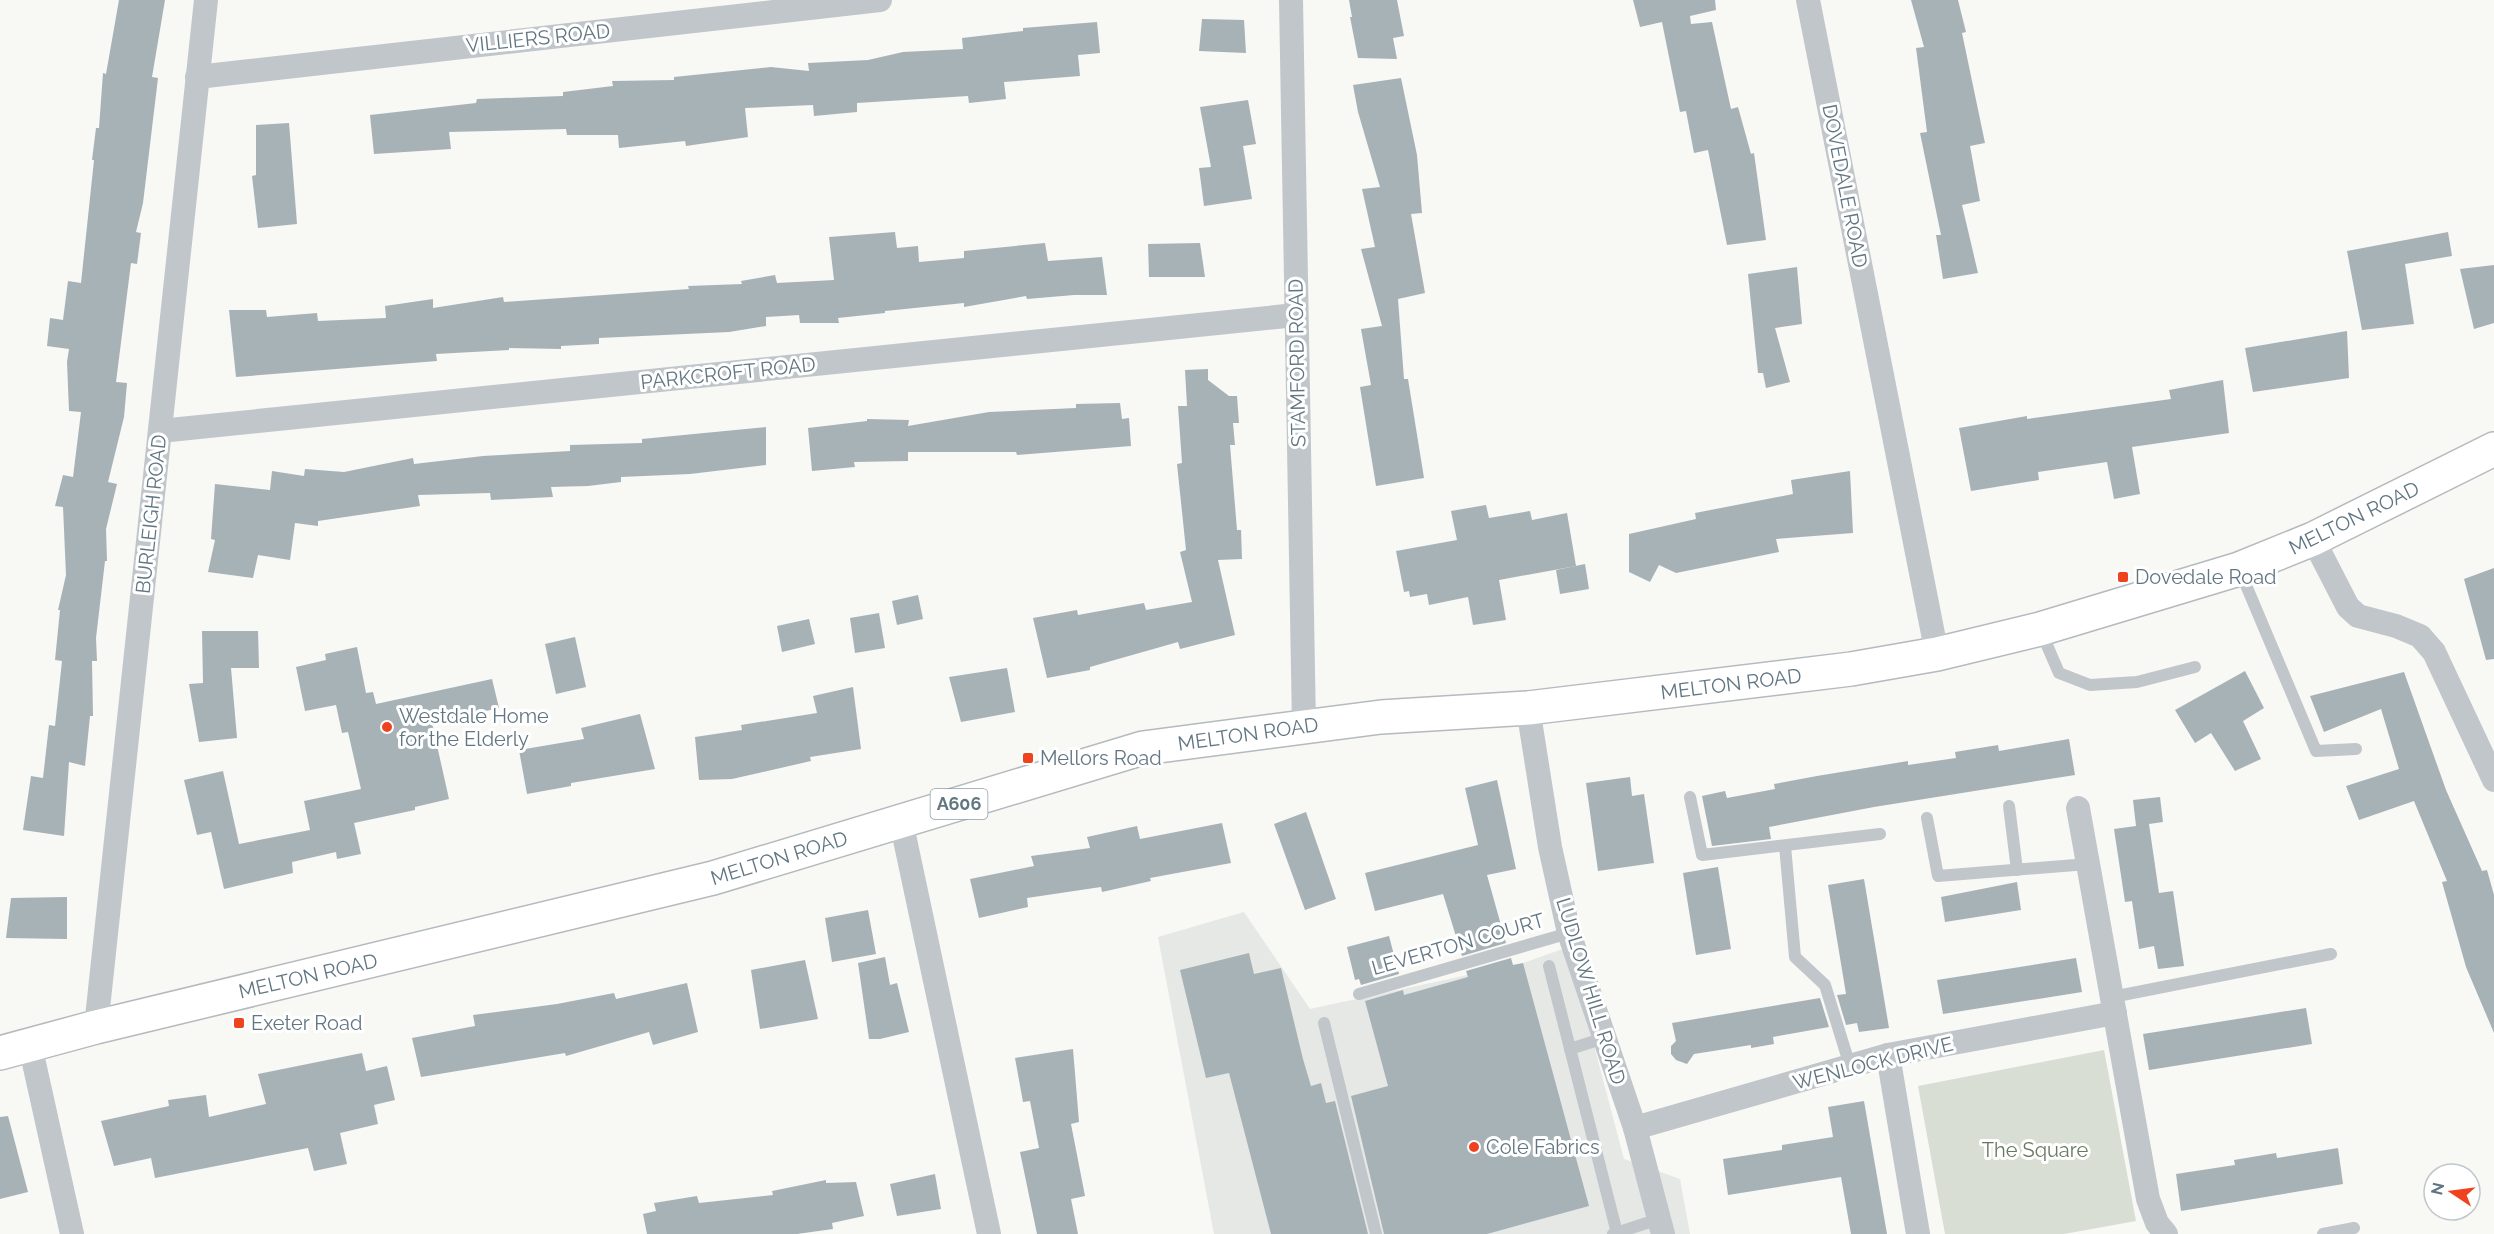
<svg xmlns="http://www.w3.org/2000/svg" width="2494" height="1234" font-family="Raleway,sans-serif">
  <style>
    .built { fill: #e6e8e6 }
    .green { fill: #d8ded4 }
    .building { fill: #a7b2b7 }
    .lines { fill: none; stroke-linecap: round; stroke-linejoin: round }
    .primary-casing { stroke: #b4babe; stroke-width: 36 }
    .service { stroke: #c1c6ca; stroke-width: 12 }
    .minor { stroke: #c1c6ca; stroke-width: 24 }
    .primary { stroke: #fff; stroke-width: 33 }
    .poi-dot { fill: #ef421e; stroke: #fff; stroke-width: 2 }
    .labels { text-anchor: middle; stroke-width: 6; stroke-linejoin: round; paint-order: stroke }
    .shield { fill: #fff; stroke: #909fa8; stroke-width: 1.5 }
    .shield-label { font-size: 18px; font-weight: bold; fill: #617682 }
    .street-label { font-size: 20px; fill: #617682; stroke: #fff }
    .poi-label { font-size: 20px; fill: #617682; stroke: #fff; text-anchor: start }
    .park-label { font-size: 20px; fill: #667a60; stroke: #fff }
  </style>
  <rect width="100%" height="100%" fill="#f8f8f5"/>
  <path class="built" d="M1244,912L1310,1009L1523,963L1568,947L1624,1159L1680,1179L1690,1234H1214L1158,937Z"/>
  <path class="green" d="M2104,1050L2136,1221L2064,1234H1945L1918,1086Z"/>
  <g class="building">
    <path d="M119,0H165L152,77L158,78L143,203L136,232L141,233L137,264L131,263L116,382L127,383L124,417L108,482L117,484L106,529L107,561H105L96,638L97,661H92L93,716H90L85,766L69,762L64,836L23,830L31,776L43,778L49,725L55,726L62,661L55,660L60,610H58L66,575L63,507L55,506L63,475L73,477L81,412L69,411L67,362L69,349L47,346L50,318L63,320L68,281L81,283L94,160H92L96,128H99L103,73L106,74Z"/>
    <path d="M1349,0H1397L1404,36L1393,38L1397,59L1358,58L1350,17H1352Z"/>
    <path d="M1633,0H1715L1716,10L1690,16L1691,24L1712,22L1731,109L1738,107L1751,154L1754,153L1766,240L1727,245L1708,150L1694,153L1686,111L1680,112L1662,22L1640,27Z"/>
    <path d="M1911,0H1958L1966,32L1962,33L1985,143L1970,146L1980,201L1962,205L1978,273L1943,279L1936,235H1941L1920,133L1927,132L1916,48L1924,47Z"/>
    <path d="M1202,19L1244,20L1246,53L1199,51Z"/>
    <path d="M1097,22L1100,53L1078,55L1080,76L1004,82L1006,99L969,103L968,96L857,103V112L814,116L813,105L745,108L748,137L686,146L685,141L619,148L618,135H567L566,129L449,132L451,149L374,154L370,115L476,103L477,99L563,96V92L613,86L612,81L674,80V77L771,67L809,71L808,63L868,60L903,52L963,49L962,38L1023,31V28Z"/>
    <path d="M1401,78L1417,155L1422,213L1411,214L1425,293L1398,299L1404,379H1408L1424,478L1376,486L1360,387L1371,385L1361,329L1382,326L1361,249L1375,247L1362,189L1380,187L1358,112L1353,85Z"/>
    <path d="M1248,100L1256,144L1243,146L1252,199L1204,206L1199,168L1211,167L1200,107Z"/>
    <path d="M289,123L297,224L258,228L252,176L256,175V125Z"/>
    <path d="M895,232L897,248L918,246L919,262L964,258V251L1045,243L1048,261L1102,257L1107,295H1074L1027,299L1026,296L964,307V303L885,311V313L838,318L839,323H800L799,315L766,317V326L729,332L599,338V344L561,346V349L509,348V350L436,354L437,361L236,377L229,310H266L267,317L317,313L318,321L386,318L385,306L433,299V308L503,297L504,302L689,289L688,286L742,284L741,281L775,275L777,283L834,280L829,237Z"/>
    <path d="M2448,232L2452,256L2405,264L2414,324L2362,330L2347,251Z"/>
    <path d="M1200,243L1205,277H1149L1148,244Z"/>
    <path d="M2494,265V323L2474,329L2460,269Z"/>
    <path d="M1797,267L1802,324L1775,328L1790,382L1766,388L1763,373H1758L1748,274Z"/>
    <path d="M2347,331L2349,378L2253,392L2245,348Z"/>
    <path d="M1208,369V380L1229,396H1237L1239,423H1233L1235,445H1230L1237,530H1241L1242,559L1218,560L1235,635L1180,649L1178,642L1090,667V670L1047,678L1033,618L1077,610L1078,615L1144,603L1146,610L1192,602L1180,552L1186,550L1177,464L1182,463L1178,406H1187L1185,370Z"/>
    <path d="M2223,380L2229,433L2132,447L2140,494L2114,499L2107,462L2038,472L2039,480L1971,491L1959,428L2027,416V419L2171,399L2169,390Z"/>
    <path d="M1120,403L1122,419L1129,418L1131,446L1017,455L1016,452H908V461L854,462L855,467L812,471L808,428L867,421V419L909,420L908,426L989,412L1076,408V404Z"/>
    <path d="M766,427V465L690,474L621,477V482L588,486L551,487L553,497L491,500L490,493L418,495L420,506L318,521V526L295,523L290,560L258,555L253,578L208,572L215,540L211,539L215,484L270,490L272,471L304,476L305,469L344,472L413,458L414,464L483,456L570,451V445L642,443V439Z"/>
    <path d="M1850,471L1853,533L1776,539L1779,552L1676,573L1659,565L1650,582L1629,572V534L1696,519L1695,513L1793,494L1791,480Z"/>
    <path d="M1486,505L1489,518L1530,511L1532,520L1567,513L1576,566L1499,580L1506,620L1473,625L1468,597L1429,605L1427,594L1410,597L1409,591L1404,592L1396,551L1457,540L1451,511Z"/>
    <path d="M1585,564L1589,589L1560,594L1556,570Z"/>
    <path d="M2494,568V659L2486,660L2464,579Z"/>
    <path d="M918,595L923,619L897,625L892,601Z"/>
    <path d="M879,613L885,648L855,653L850,618Z"/>
    <path d="M809,619L815,644L782,652L777,626Z"/>
    <path d="M202,631H258L259,668H231L237,738L199,742L189,684L203,683Z"/>
    <path d="M575,637L586,687L556,694L545,644Z"/>
    <path d="M357,647L366,693L373,692L376,704L492,679L499,708L432,723L449,799L415,807V810L354,823L361,854L337,859L336,852L292,862L293,873L224,889L211,832L197,835L184,780L223,771L239,844L310,830L304,801L361,789L348,732L342,733L336,705L305,711L296,667L326,660L325,654Z"/>
    <path d="M1007,668L1015,712L961,722L949,677Z"/>
    <path d="M2245,671L2264,708L2243,721L2261,759L2235,771L2211,733L2195,743L2175,710Z"/>
    <path d="M2404,672L2446,790L2482,871L2487,870L2494,895V1033L2466,967L2442,882L2447,881L2414,801L2359,820L2346,786L2399,769L2381,709L2324,732L2310,696Z"/>
    <path d="M853,687L861,749L810,757L811,761L732,779L699,780L695,737L742,730L741,725L817,713L813,696Z"/>
    <path d="M640,714L655,769L571,783V786L527,794L519,750L584,739L581,728Z"/>
    <path d="M2069,739L2075,775L1874,807L1769,827L1771,839L1712,846L1702,796L1725,791L1727,798L1775,789L1774,784L1817,776L1908,761V765L1956,758L1955,752L1998,745L1999,751Z"/>
    <path d="M1630,777L1632,796L1644,794L1654,863L1598,871L1586,783Z"/>
    <path d="M1497,780L1516,869L1487,875L1506,943L1462,956L1443,894L1375,911L1365,873L1478,845L1465,788Z"/>
    <path d="M2160,797L2163,822L2149,824L2159,893L2173,891L2184,966L2158,969L2154,946L2139,949L2132,901L2125,902L2114,829L2136,826L2133,800Z"/>
    <path d="M1306,812L1336,899L1305,910L1274,824Z"/>
    <path d="M1222,823L1231,863L1150,878L1151,881L1102,892L1101,887L1027,898L1028,907L979,918L970,879L1034,866L1031,856L1090,848L1087,837L1137,826L1140,839Z"/>
    <path d="M1718,867L1731,949L1696,955L1683,873Z"/>
    <path d="M1864,879L1889,1028L1859,1032L1857,1023L1846,1025L1837,995L1846,994L1828,885Z"/>
    <path d="M2017,882L2021,910L1945,922L1941,897Z"/>
    <path d="M67,897V939L6,938L11,898Z"/>
    <path d="M868,910L876,954L832,962L825,918Z"/>
    <path d="M1389,936L1399,974L1361,985L1359,979L1355,980L1347,947Z"/>
    <path d="M1249,953L1254,974L1281,968L1303,1059L1311,1086L1321,1083L1326,1103L1335,1101L1368,1234H1271L1229,1073L1206,1078L1180,970Z"/>
    <path d="M885,957L890,985L897,983L909,1032L880,1039H869L858,963Z"/>
    <path d="M1511,958L1513,965L1523,963L1589,1206L1487,1234H1384L1351,1096L1388,1086L1365,1001L1403,990L1404,995L1468,977L1466,971Z"/>
    <path d="M2076,958L2082,992L1943,1014L1937,980Z"/>
    <path d="M805,960L818,1019L760,1029L751,970Z"/>
    <path d="M687,983L698,1032L653,1045L649,1032L566,1056L565,1053L421,1077L412,1038L475,1026L473,1015L557,1004L614,993L616,999Z"/>
    <path d="M1820,998L1829,1027L1773,1037L1774,1044L1751,1048V1045L1694,1054L1687,1064L1676,1060L1671,1054V1046L1676,1041L1672,1023Z"/>
    <path d="M2306,1008L2312,1044L2149,1070L2143,1034Z"/>
    <path d="M1073,1049L1079,1122L1071,1124L1085,1196L1071,1199L1078,1234H1037L1020,1152L1039,1148L1030,1101L1023,1102L1015,1058Z"/>
    <path d="M362,1053L366,1071L387,1066L395,1100L374,1105L378,1124L340,1133L347,1164L314,1171L308,1148L155,1178L151,1158L114,1166L101,1121L169,1106L168,1100L206,1095L209,1117L266,1104L258,1074Z"/>
    <path d="M1864,1101L1887,1234H1851L1841,1177L1728,1195L1723,1159L1782,1150V1145L1833,1137L1828,1107Z"/>
    <path d="M8,1116L28,1192L0,1199V1117Z"/>
    <path d="M2338,1148L2343,1184L2181,1211L2176,1174L2235,1165L2234,1160L2276,1153L2277,1158Z"/>
    <path d="M935,1174L941,1209L897,1216L890,1184Z"/>
    <path d="M826,1180V1183L856,1182L864,1216L832,1223L833,1229L797,1234H647L643,1214L656,1211L654,1203L697,1196L699,1203L773,1195L772,1191Z"/>
  </g>
  <g class="lines">
    <defs>
      <path id="primary" d="M0,1053L96,1027L713,878L1143,748L1381,717L1528,708L1851,669L1937,654L2040,629L2239,569L2313,539L2494,449"/>
    </defs>
    <use href="#primary" class="primary-casing"/>
    <g class="service">
      <path d="M2240,571L2316,751L2356,749"/>
      <path d="M2040,629L2059,673L2090,685L2137,682L2195,667"/>
      <path d="M1690,797L1702,855L1880,834"/>
      <path d="M2009,806L2017,870"/>
      <path d="M1927,818L1938,876L2088,864"/>
      <path d="M1785,846L1795,957L1825,985L1850,1066"/>
      <path d="M1549,966L1617,1233"/>
      <path d="M1359,994L1569,933"/>
      <path d="M2112,997L2331,954"/>
      <path d="M1324,1023L1376,1234"/>
      <path d="M1570,1049L1604,1038"/>
      <path d="M1613,1234L1659,1219"/>
      <path d="M2323,1234L2354,1228"/>
    </g>
    <g class="minor">
      <path d="M1291,0L1304,726"/>
      <path d="M1808,0L1937,654"/>
      <path d="M197,77L880,0"/>
      <path d="M160,431L1296,315"/>
      <path d="M2313,539L2348,607L2358,616L2396,626L2420,636L2434,652L2494,780"/>
      <path d="M1528,708L1550,847L1569,933L1635,1128L1663,1234"/>
      <path d="M2078,808L2148,1199L2157,1223L2166,1234"/>
      <path d="M901,821L989,1234"/>
      <path d="M96,1027L206,0"/>
      <path d="M30,1045L72,1234"/>
      <path d="M1888,1055L1918,1234"/>
      <path d="M1635,1128L1888,1055L2115,1013"/>
    </g>
    <use href="#primary" class="primary"/>
  </g>
  <g class="poi-dot">
    <rect x="2117" y="571" width="12" height="12" rx="3"/>
    <circle cx="387" cy="727" r="6"/>
    <rect x="1022" y="752" width="12" height="12" rx="3"/>
    <rect x="233" y="1017" width="12" height="12" rx="3"/>
    <circle cx="1474" cy="1147" r="6"/>
  </g>
  <g class="labels">
    <rect class="shield" x="930.5" y="789" width="57" height="30" rx="4.5"/>
    <g class="shield-label">
      <text x="959" y="810">A606</text>
    </g>
    <g class="street-label">
      <text transform="translate(538 38) rotate(-6)" y="7">VILLIERS ROAD</text>
      <text transform="translate(1845 186) rotate(79)" y="7">DOVEDALE ROAD</text>
      <text transform="translate(1297 363) rotate(-91)" y="7">STAMFORD ROAD</text>
      <text transform="translate(728 373) rotate(-6)" y="7">PARKCROFT ROAD</text>
      <text transform="translate(151 514) rotate(-84)" y="7">BURLEIGH ROAD</text>
      <text transform="translate(2354 518) rotate(-26)" y="7">MELTON ROAD</text>
      <text transform="translate(1731 684) rotate(-7)" y="7">MELTON ROAD</text>
      <text transform="translate(1248 734) rotate(-8)" y="7">MELTON ROAD</text>
      <text transform="translate(779 858) rotate(-17)" y="7">MELTON ROAD</text>
      <text transform="translate(1458 944) rotate(-16)" y="7">LEVERTON COURT</text>
      <text transform="translate(308 976) rotate(-13)" y="7">MELTON ROAD</text>
      <text transform="translate(1591 991) rotate(73)" y="7">LUDLOW HILL ROAD</text>
      <text transform="translate(1873 1063) rotate(-14)" y="7">WENLOCK DRIVE</text>
    </g>
    <g class="poi-label">
      <text x="2135" y="584">Dovedale Road</text>
      <text x="399" y="723">Westdale Home<tspan x="399" dy="23">for the Elderly</tspan></text>
      <text x="1040" y="765">Mellors Road</text>
      <text x="251" y="1030">Exeter Road</text>
      <text x="1486" y="1154">Cole Fabrics</text>
    </g>
    <g class="park-label">
      <text x="2035" y="1157">The Square</text>
    </g>
  </g>
  <g transform="translate(2452 1192) rotate(283)"><circle r="28" fill="#ffffff" stroke="#c0c8cd" stroke-width="1.5"/>
  <path d="M0-4.5L10 22L0 15L-10 22Z" fill="#ef421e"/>
  <text y="-9" font-size="16" font-weight="bold" text-anchor="middle" fill="#617682">N</text>
  </g>
</svg>
